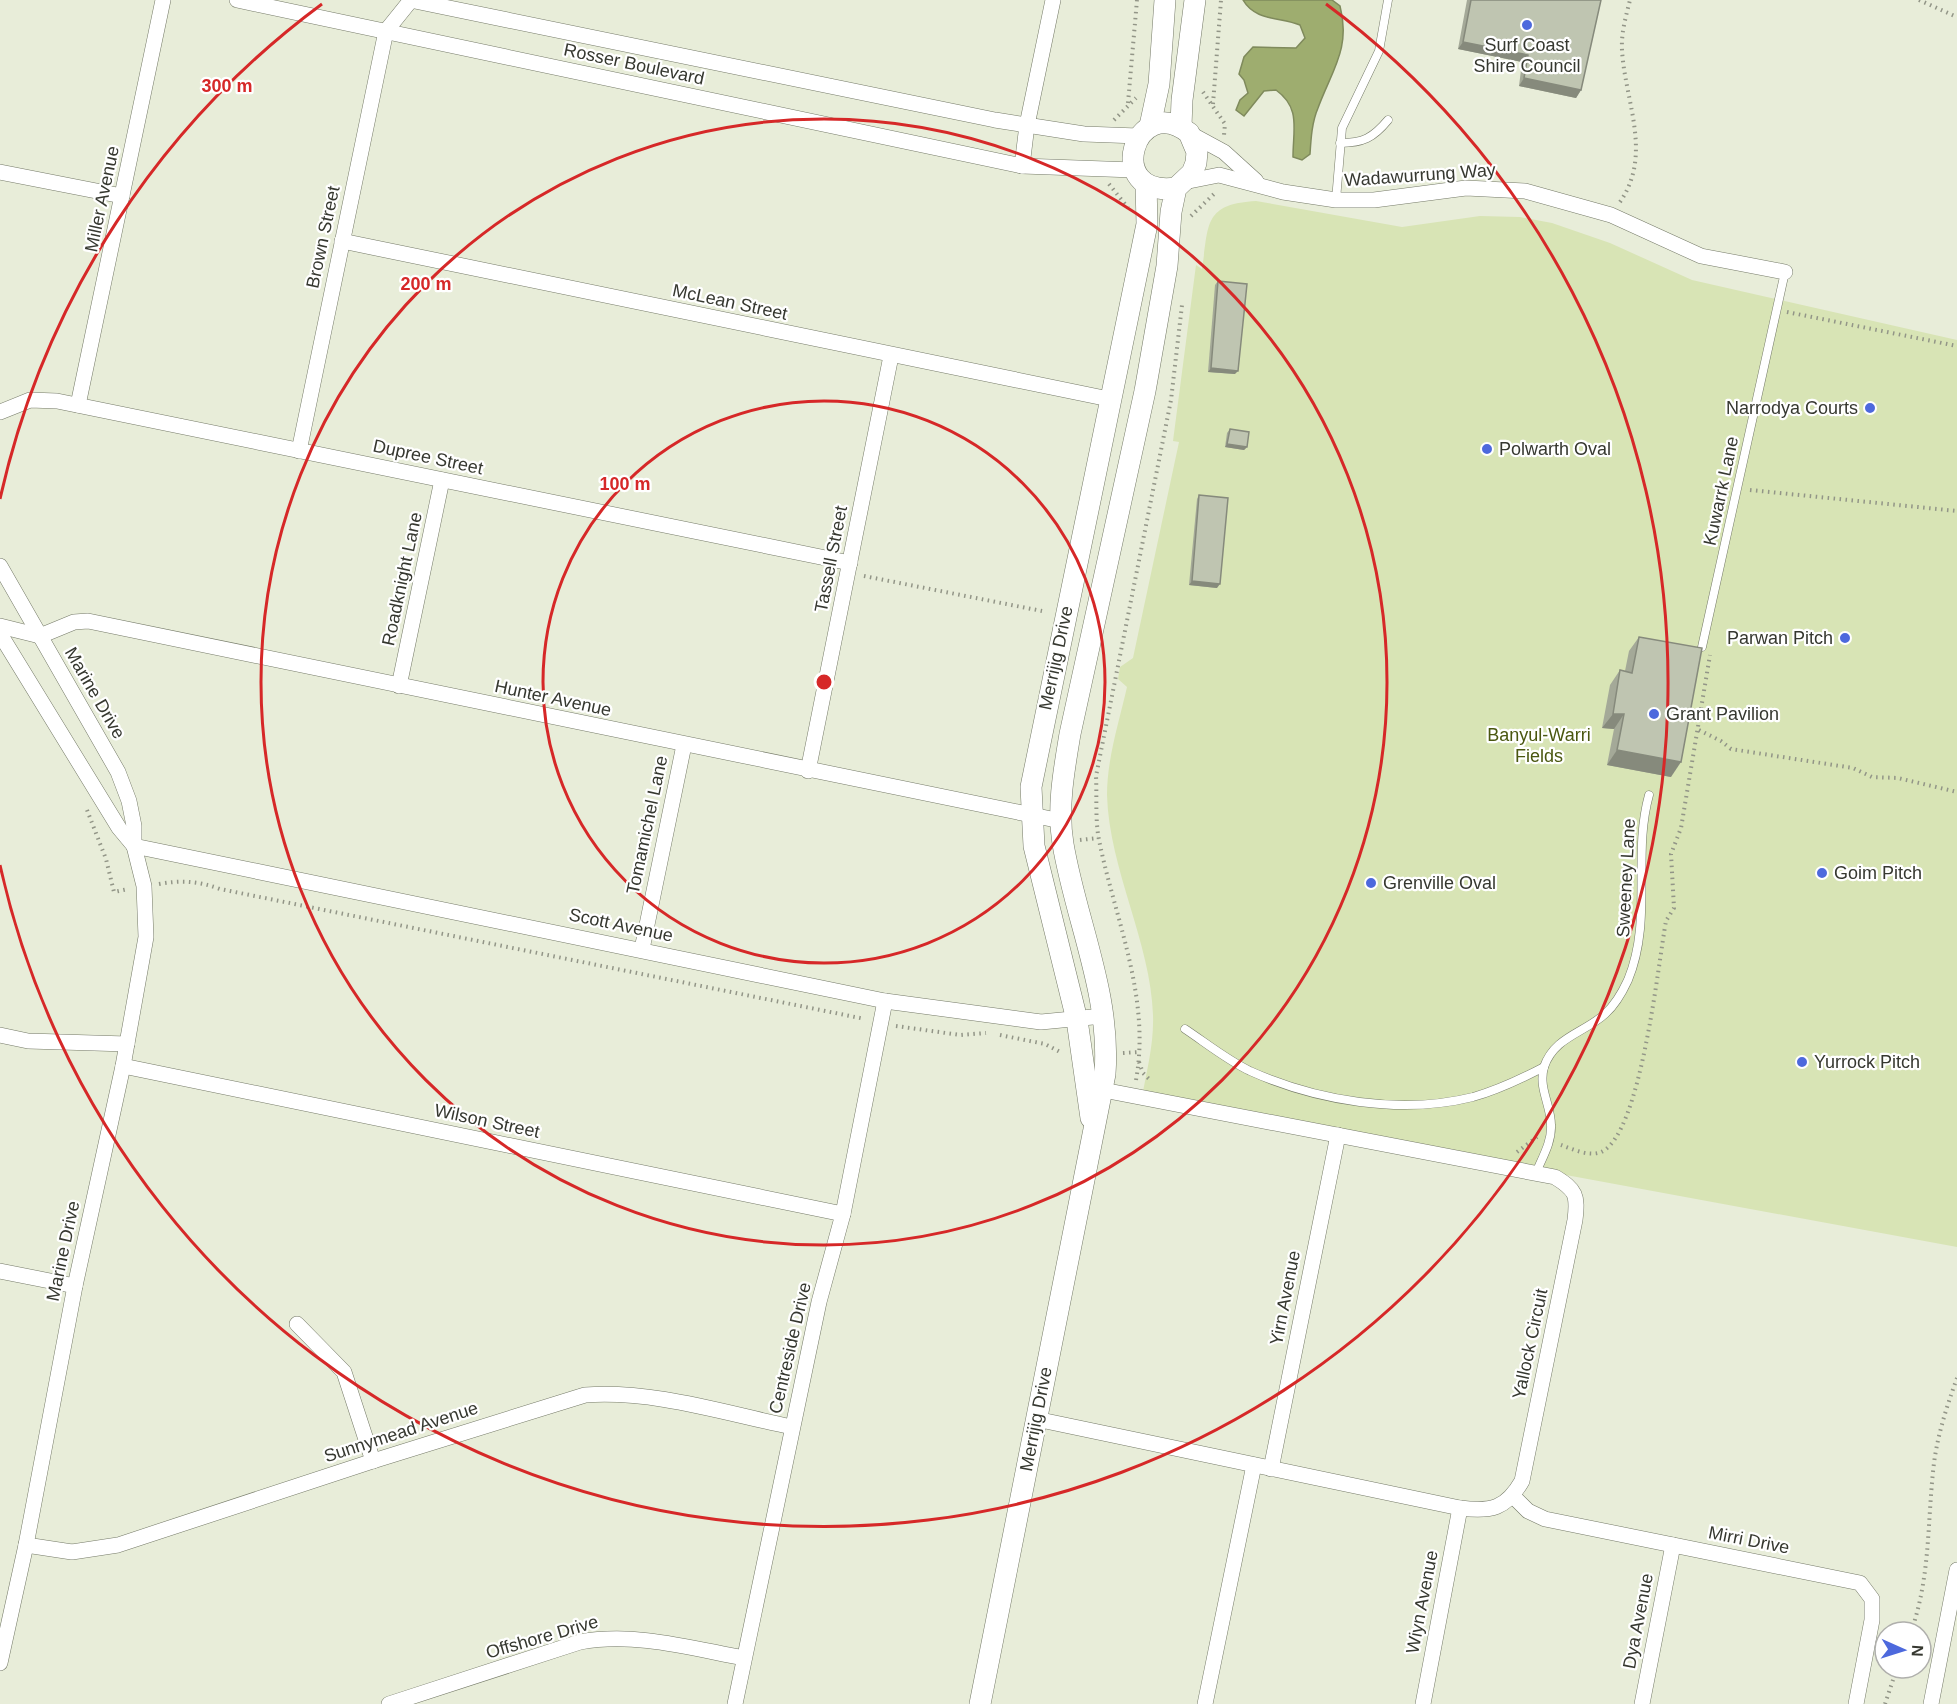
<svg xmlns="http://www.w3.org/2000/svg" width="1957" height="1704" font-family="Helvetica,sans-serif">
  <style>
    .green { fill: #d8e4b5 }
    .water { fill: #9ead6f; stroke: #7f8a5c; stroke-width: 1.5 }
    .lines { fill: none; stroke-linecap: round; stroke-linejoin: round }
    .lane-casing { stroke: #757a68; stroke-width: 9 }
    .street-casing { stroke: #757a68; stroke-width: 16 }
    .secondary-casing { stroke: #757a68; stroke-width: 22 }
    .path { stroke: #929587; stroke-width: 4; stroke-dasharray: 1.5 4.5; stroke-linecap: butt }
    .lane { stroke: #fff; stroke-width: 8 }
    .street { stroke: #fff; stroke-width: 15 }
    .secondary { stroke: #fff; stroke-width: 21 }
    .wall { fill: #a4a998 }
    .shaded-wall { fill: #868a7c }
    .building { fill: #bfc5b1; stroke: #868a7c; stroke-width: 1.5 }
    .ring { fill: none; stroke: #d62828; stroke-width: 3 }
    .poi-dot { fill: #4d69dd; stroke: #fff; stroke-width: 2 }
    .labels { text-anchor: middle; stroke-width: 4.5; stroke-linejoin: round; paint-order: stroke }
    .poi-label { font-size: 18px; fill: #363830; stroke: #fff; text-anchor: start }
    .street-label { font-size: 18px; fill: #363830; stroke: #fff }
    .park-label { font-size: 18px; fill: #4a5710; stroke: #fff }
    .centre { fill: #d62828; stroke: #fff; stroke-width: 3 }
    .ring-label { font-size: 18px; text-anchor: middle; font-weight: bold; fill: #d62828; stroke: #fff; stroke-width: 4.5; stroke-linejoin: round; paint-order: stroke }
  </style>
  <rect width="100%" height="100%" fill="#e8edd9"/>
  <path class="green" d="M1256,201L1402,227L1480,216L1520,217L1552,223L1610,243L1692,280L1957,340V1247L1142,1097C1147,1070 1154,1043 1153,1015C1151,943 1109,869 1107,795C1107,759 1119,722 1127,687L1118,679L1120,667L1133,658L1179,442L1173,441L1196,265L1202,269C1209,225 1203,204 1256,201Z"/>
  <path class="water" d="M1243,0H1332L1340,6C1351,48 1332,70 1318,108C1312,122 1311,138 1310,154L1302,160L1293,157C1293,129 1301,108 1276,90L1264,91L1244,116L1236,110L1240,100L1248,93L1244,80L1239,74L1244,57L1253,47L1296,48L1305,38L1300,25C1280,17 1255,21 1243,0Z"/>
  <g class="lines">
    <defs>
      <g id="lane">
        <path d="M1340,143C1363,143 1373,138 1388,120"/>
        <path d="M1336,200L1342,128L1379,51L1388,0"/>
        <path d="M1702,647L1785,272"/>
        <path d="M1185,1029C1206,1043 1227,1060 1250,1071C1317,1101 1401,1115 1473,1097C1498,1090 1521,1079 1544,1067"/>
        <path d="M1536,1173C1542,1158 1552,1142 1551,1125C1551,1105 1538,1088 1544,1067C1554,1037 1584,1033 1605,1014C1615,1005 1622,993 1628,980C1653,920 1632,856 1649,795"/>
      </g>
      <g id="street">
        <path d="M237,0L1022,166L1134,170"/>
        <path d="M410,0L995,120L1084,134L1138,136"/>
        <path d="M1189,133L1224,152L1256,181"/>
        <path d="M1022,166L1027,125L1053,0"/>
        <path d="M0,172L122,196"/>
        <path d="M1184,182L1219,175L1283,192L1336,200H1374L1466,188L1525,191L1611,215L1701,256L1785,272"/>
        <path d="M342,241L1109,399"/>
        <path d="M78,405L163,0"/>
        <path d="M0,412L30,400L57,401L850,563"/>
        <path d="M299,451L386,31L411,0"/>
        <path d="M0,566L118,772L129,801L134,826V846L144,886L146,937L123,1066L75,1286L26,1545L0,1663"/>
        <path d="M0,626L40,636L74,622L88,621L1061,821"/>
        <path d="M0,634L119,828L134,846"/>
        <path d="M399,686L442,480"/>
        <path d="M808,771L891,356"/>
        <path d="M134,846L885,1001L1041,1022L1103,1016"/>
        <path d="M642,949L684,745"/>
        <path d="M0,1035L28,1041L127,1044"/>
        <path d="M123,1066L843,1214"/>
        <path d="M0,1271L75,1286"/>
        <path d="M297,1324L344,1372L373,1461"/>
        <path d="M1036,1419L1460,1508C1491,1512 1506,1509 1522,1481L1575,1220C1578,1195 1576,1190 1555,1177L1103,1090"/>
        <path d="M1271,1469L1338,1135"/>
        <path d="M1513,1496L1528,1511L1545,1519L1860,1583L1872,1599V1620L1856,1704"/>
        <path d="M26,1545L72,1552L118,1545L373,1461L585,1395C654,1390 724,1413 792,1427"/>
        <path d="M389,1704L580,1642C635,1632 690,1648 744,1658"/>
        <path d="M735,1704L819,1302L843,1214L885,1001"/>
        <path d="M1205,1704L1254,1465"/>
        <path d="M1423,1704L1460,1508"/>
        <path d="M1642,1704L1673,1545"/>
        <path d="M1931,1704L1957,1570"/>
      </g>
      <g id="secondary">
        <path d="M1150,126L1159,84L1165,0"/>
        <path d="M1181,126L1182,100L1195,0"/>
        <path d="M1091,1118L1077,1020L1034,846L1031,787L1147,224L1146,184"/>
        <path d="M980,1704L1105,1074C1111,994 1076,921 1063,844C1057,807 1064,770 1070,734L1145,391L1167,266L1171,212L1176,188L1192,173L1196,163L1197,152L1189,133C1135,90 1102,198 1176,188"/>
      </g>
    </defs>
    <use href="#lane" class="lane-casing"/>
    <use href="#street" class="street-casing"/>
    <use href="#secondary" class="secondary-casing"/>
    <g class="path">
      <path d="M1919,0L1957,17"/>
      <path d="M1203,92L1225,124L1224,135"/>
      <path d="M1128,103L1137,0"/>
      <path d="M1213,104L1221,0"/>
      <path d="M1114,120L1136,98"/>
      <path d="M1109,184L1128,208"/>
      <path d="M1620,202C1653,154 1625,102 1622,50C1621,33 1626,16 1630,0"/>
      <path d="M1191,216L1215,193"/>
      <path d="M1787,312L1957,346"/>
      <path d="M1750,490L1957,511"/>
      <path d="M864,576L1042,611"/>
      <path d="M1699,730L1721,741L1731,749L1853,768L1872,777L1898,778L1957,792"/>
      <path d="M87,810L106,859L114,892L128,889"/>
      <path d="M1080,840L1098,838"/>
      <path d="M159,884C181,880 199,881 220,889L865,1019"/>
      <path d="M896,1026L960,1035L986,1033"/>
      <path d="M1000,1035L1045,1044L1060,1052"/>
      <path d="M1123,1053L1139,1052"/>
      <path d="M1139,1062L1143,1073L1151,1081"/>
      <path d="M1136,1080C1151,998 1115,919 1099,840C1095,820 1097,796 1096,776L1171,400L1182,305"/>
      <path d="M1561,1145C1572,1149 1589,1157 1601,1152C1641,1135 1658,964 1666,921L1674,908L1671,854L1681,828L1710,655"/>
      <path d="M1517,1152L1537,1137"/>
      <path d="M1911,1632C1931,1575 1927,1521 1934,1463C1938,1433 1947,1406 1957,1378"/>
      <path d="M1885,1704L1897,1668"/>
    </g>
    <use href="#lane" class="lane"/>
    <use href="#street" class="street"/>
    <use href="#secondary" class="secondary"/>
  </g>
  <g class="wall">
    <path d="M1467,0H1601L1581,90L1576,98L1519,86L1522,62L1458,49Z"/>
    <path d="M1218,281L1235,374L1208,372L1215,285Z"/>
    <path d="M1230,429L1247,447L1244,450L1225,447L1227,433Z"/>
    <path d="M1199,495L1217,588L1189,585L1197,499Z"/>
    <path d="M1639,637L1671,777L1607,765L1614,729L1602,728L1610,685L1620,670L1625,671L1629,651Z"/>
  </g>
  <g class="shaded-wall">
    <path d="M1463,42L1528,55L1522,62L1458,49Z"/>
    <path d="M1524,78L1581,90L1576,98L1519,86Z"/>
    <path d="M1211,368L1238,371L1235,374L1208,372Z"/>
    <path d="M1227,444L1247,447L1244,450L1225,447Z"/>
    <path d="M1192,581L1220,584L1217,588L1189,585Z"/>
    <path d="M1613,714H1624L1614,729L1602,728Z"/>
    <path d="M1617,750L1681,762L1671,777L1607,765Z"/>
  </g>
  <g class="building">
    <path d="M1471,0H1601L1581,90L1524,78L1528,55L1463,42Z"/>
    <path d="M1218,281L1247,284L1238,371L1211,368Z"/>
    <path d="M1230,429L1249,432L1247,447L1227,444Z"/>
    <path d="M1199,495L1228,498L1220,584L1192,581Z"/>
    <path d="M1639,637L1702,648L1681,762L1617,750L1624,714H1613L1620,670L1632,673Z"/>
  </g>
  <g class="ring">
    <circle cx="824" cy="682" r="281"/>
    <circle cx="824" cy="682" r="563"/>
    <path d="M0 499A844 844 0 0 1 322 4M1326 4A844 844 0 1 1 0 865"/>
  </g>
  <g class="poi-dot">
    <circle cx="1527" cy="25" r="6"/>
    <circle cx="1870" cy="408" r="6"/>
    <circle cx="1487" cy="449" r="6"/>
    <circle cx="1845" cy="638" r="6"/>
    <circle cx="1654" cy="714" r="6"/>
    <circle cx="1822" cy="873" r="6"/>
    <circle cx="1371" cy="883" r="6"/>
    <circle cx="1802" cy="1062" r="6"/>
  </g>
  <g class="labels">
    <g class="poi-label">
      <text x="1527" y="51" text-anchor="middle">Surf Coast<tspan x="1527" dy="21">Shire Council</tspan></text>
      <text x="1858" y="414" text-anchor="end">Narrodya Courts</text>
      <text x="1499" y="455">Polwarth Oval</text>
      <text x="1833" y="644" text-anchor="end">Parwan Pitch</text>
      <text x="1666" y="720">Grant Pavilion</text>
      <text x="1834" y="879">Goim Pitch</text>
      <text x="1383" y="889">Grenville Oval</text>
      <text x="1814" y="1068">Yurrock Pitch</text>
    </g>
    <g class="street-label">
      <text transform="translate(634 64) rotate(12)" y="6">Rosser Boulevard</text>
      <text transform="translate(1420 175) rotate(-4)" y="6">Wadawurrung Way</text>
      <text transform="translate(102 199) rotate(-78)" y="6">Miller Avenue</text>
      <text transform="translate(323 237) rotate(-78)" y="6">Brown Street</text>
      <text transform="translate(730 302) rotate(12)" y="6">McLean Street</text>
      <text transform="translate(428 457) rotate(12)" y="6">Dupree Street</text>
      <text transform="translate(1721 491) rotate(-78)" y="6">Kuwarrk Lane</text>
      <text transform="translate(831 559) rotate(-79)" y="6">Tassell Street</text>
      <text transform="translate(402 579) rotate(-78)" y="6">Roadknight Lane</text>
      <text transform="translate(1056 658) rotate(-78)" y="6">Merrijig Drive</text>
      <text transform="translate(95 693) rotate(60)" y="6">Marine Drive</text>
      <text transform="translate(553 698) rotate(12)" y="6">Hunter Avenue</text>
      <text transform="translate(647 825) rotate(-78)" y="6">Tomamichel Lane</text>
      <text transform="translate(1626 878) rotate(-87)" y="6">Sweeney Lane</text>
      <text transform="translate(621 925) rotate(12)" y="6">Scott Avenue</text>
      <text transform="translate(487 1121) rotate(12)" y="6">Wilson Street</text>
      <text transform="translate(63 1251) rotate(-78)" y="6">Marine Drive</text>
      <text transform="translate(1285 1298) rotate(-79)" y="6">Yirn Avenue</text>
      <text transform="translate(1530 1344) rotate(-78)" y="6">Yallock Circuit</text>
      <text transform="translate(790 1348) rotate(-77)" y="6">Centreside Drive</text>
      <text transform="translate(1036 1419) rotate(-79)" y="6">Merrijig Drive</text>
      <text transform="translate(401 1432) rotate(-18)" y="6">Sunnymead Avenue</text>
      <text transform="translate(1749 1540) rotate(11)" y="6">Mirri Drive</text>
      <text transform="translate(1422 1602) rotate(-79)" y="6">Wiyn Avenue</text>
      <text transform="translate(1638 1621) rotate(-79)" y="6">Dya Avenue</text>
      <text transform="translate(542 1637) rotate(-16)" y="6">Offshore Drive</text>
    </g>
    <g class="park-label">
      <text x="1539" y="741">Banyul-Warri<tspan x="1539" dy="21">Fields</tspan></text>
    </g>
  </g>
  <circle cx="824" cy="682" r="9" class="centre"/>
  <g class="ring-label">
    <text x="227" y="92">300 m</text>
    <text x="426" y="290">200 m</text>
    <text x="625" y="490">100 m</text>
  </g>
  <g transform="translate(1903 1650) rotate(93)"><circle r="28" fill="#ffffff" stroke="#afafac" stroke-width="1.5"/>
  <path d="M0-4.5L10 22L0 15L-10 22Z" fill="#4d69dd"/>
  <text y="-9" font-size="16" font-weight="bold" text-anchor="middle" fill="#363830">N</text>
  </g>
</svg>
